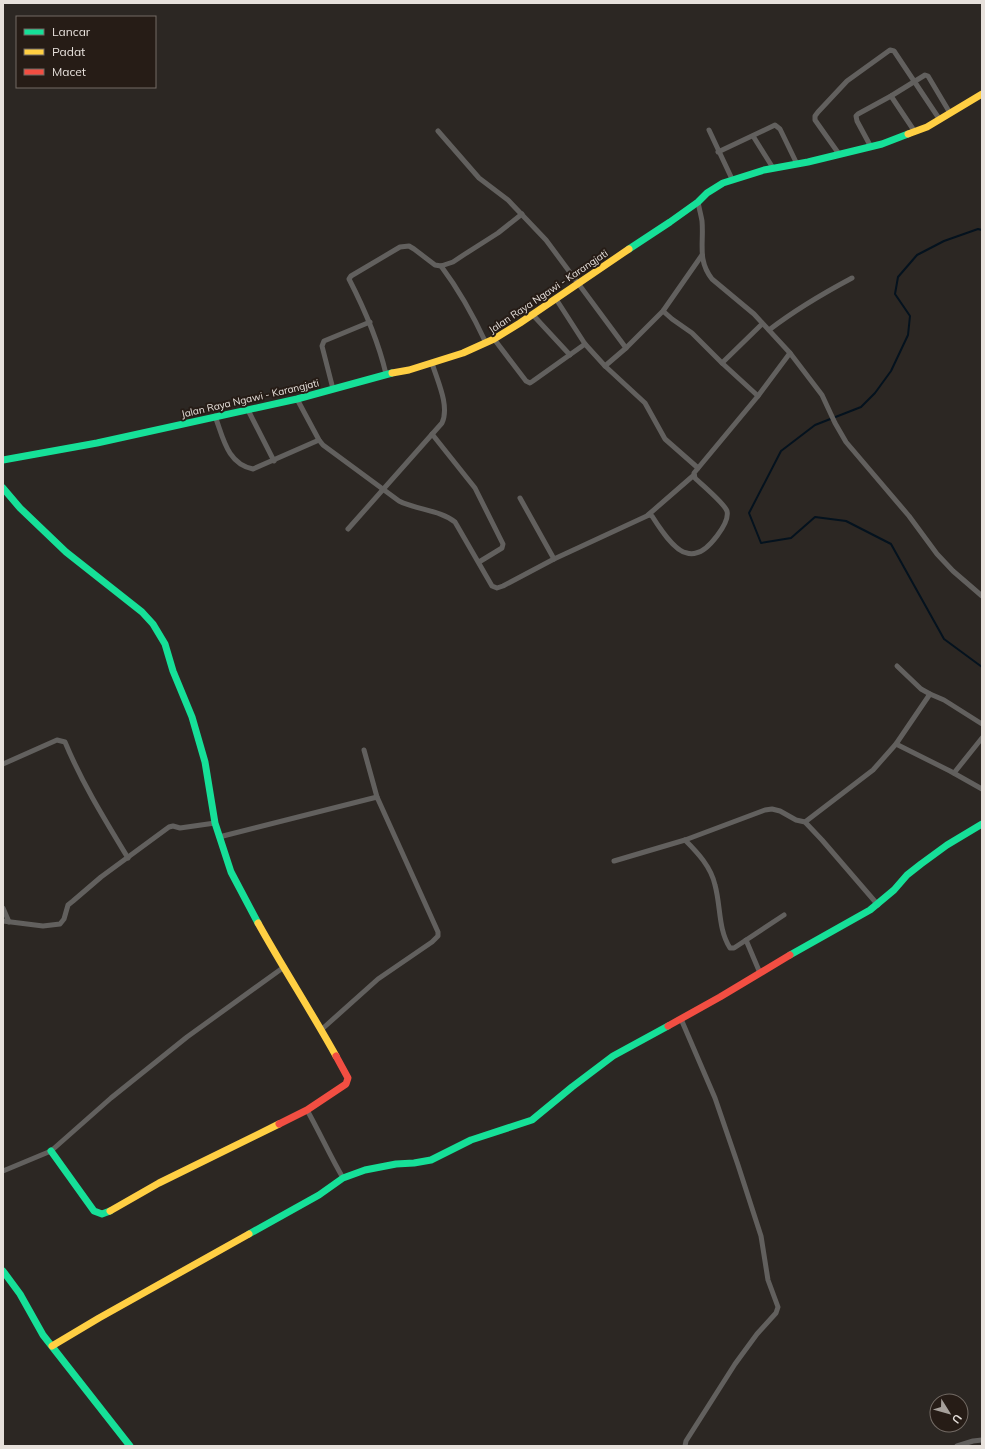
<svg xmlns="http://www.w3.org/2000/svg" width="985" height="1449" font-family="Mulish,sans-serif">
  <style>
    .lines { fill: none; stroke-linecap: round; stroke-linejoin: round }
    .stream { stroke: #04121e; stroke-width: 2 }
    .street { stroke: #62605e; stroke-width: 5 }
    .fast { stroke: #16e098; stroke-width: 7 }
    .slow { stroke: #ffcf43; stroke-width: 7 }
    .jam { stroke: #f24e42; stroke-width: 7 }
    .labels { text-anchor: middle; stroke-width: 4; stroke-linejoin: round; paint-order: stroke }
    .street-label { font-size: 10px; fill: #e7e1dc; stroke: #261c16 }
  </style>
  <rect width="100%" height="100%" fill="#2c2723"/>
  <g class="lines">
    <path class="stream" d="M982,230L978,229L944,241L917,255L898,277L895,294L910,316L908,335L891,371L875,393L861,407L815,425L781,451L749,513L761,543L791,538L815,517L846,521L891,544L944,639L982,667"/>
    <g class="street">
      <path d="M891,96L915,132"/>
      <path d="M709,130L732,179"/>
      <path d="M438,131L479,178L508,200L546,240L626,348"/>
      <path d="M753,136L773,168"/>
      <path d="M871,147L857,121L856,116L858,114L891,96L925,75L928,76L950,113"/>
      <path d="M718,152L775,125L780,129L797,164"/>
      <path d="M839,154L815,120V116L818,112L847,81L890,50L894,51L940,120"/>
      <path d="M698,202C699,208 701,215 702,221C704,243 697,260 712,279L754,314L790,353L822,395L835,423L846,442L909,516L937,554L953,571L982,596"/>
      <path d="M441,266C459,290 473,315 486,343"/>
      <path d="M556,299L585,344L605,366L645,403L665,439L698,468"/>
      <path d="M663,311L672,319L692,333L722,363L758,396"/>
      <path d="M532,314L570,355"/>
      <path d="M769,330C795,310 822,294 852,278"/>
      <path d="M494,339L526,381L530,383L533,381L585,344"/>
      <path d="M722,363L762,324"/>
      <path d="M605,366L626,348L663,311L702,255"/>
      <path d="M386,374C378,340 365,310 349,279L351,276L400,247L409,246L414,249L435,265L441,266L453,262L465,254L498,233L522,214"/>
      <path d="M333,389L322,346L324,341L370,322"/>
      <path d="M297,399L319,440L323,445L399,501C417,510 440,510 455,522L492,586L497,588L503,586L554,559L649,515L652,516C659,527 674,551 687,553C689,554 694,554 696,553C708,551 730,523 727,511C724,503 702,485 695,478L694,473L758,396L790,353"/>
      <path d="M248,410L274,461"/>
      <path d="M215,416C223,437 227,464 253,469L319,440"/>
      <path d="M432,434L475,488L503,544L502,548L479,562"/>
      <path d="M520,498L554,559"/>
      <path d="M648,515L694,475"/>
      <path d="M348,529L442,423C450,406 437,380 432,363"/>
      <path d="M897,666L921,689L930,694"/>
      <path d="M896,744L950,771L982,789"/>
      <path d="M364,750L377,797"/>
      <path d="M3,764L57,740L65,742C82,783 105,820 128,858"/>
      <path d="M954,773L982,738"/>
      <path d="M805,822L873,770L896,744L930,694L944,700L982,724"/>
      <path d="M219,837L377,797L438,932V936L432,942L378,979L321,1030"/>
      <path d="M685,840C698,853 711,867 715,885C721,907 718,929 730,948H734L784,915"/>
      <path d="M614,861L685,840L765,810L772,809L780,811L796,820L805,822L822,840L878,905"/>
      <path d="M3,908L9,922"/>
      <path d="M3,921L43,926L60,924L64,919L68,905L73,901L101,877L169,827L173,826L180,828L215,823"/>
      <path d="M746,940L760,973"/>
      <path d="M681,1019L715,1098L738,1165L761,1236L768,1280L778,1307L776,1313L757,1334L735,1364L686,1441L685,1446"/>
      <path d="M307,1110C320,1133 330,1156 343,1178"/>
      <path d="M3,1171L51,1151L111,1098L187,1037L284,967"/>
      <path d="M957,1446L973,1441L982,1440"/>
    </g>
    <g class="fast">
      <path d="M629,249L670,222L698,202L707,193L723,183L764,170L808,162L882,144L908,134"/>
      <path d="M3,460L97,443L297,399L392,373"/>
      <path d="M3,488L20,508L66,552L142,612L153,624L165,644L173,671L192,717L205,762L215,823L231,872L258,923"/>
      <path d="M790,955L870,910L894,890L907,875L921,864L947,845L982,824"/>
      <path d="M51,1151L94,1211L102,1214L110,1211"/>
      <path d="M249,1234L319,1195L343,1178L365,1170L396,1164L414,1163L431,1160L471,1140L532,1120L572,1087L613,1056L668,1026"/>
      <path d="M3,1271L20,1294L43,1335L130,1446"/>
    </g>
    <g class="slow">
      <path d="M908,134L927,127L982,94"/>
      <path d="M392,373L409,370L463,353L494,339L520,323L629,249"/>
      <path d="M258,923C283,968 311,1011 336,1056"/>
      <path d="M110,1211L159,1183L279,1124"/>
      <path d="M52,1346L99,1318L249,1234"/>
    </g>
    <g class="jam">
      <path d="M668,1026L720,997L790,955"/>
      <path d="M279,1124L307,1110L346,1084L348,1078L336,1056"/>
    </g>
  </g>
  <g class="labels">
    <g class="street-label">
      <text transform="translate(548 291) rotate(-34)" y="4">Jalan Raya Ngawi - Karangjati</text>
      <text transform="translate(250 398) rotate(-13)" y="4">Jalan Raya Ngawi - Karangjati</text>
    </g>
  </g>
  <rect width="985" height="1449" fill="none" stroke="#e7e1dc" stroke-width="8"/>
  <rect x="16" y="16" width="140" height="72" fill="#261c16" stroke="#736b65"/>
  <rect x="24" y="29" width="20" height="6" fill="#16e098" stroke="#736b65"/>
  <text x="52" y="36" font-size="12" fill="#e7e1dc">Lancar</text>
  <rect x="24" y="49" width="20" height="6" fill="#ffcf43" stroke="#736b65"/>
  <text x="52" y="56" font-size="12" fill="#e7e1dc">Padat</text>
  <rect x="24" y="69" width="20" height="6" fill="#f24e42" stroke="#736b65"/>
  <text x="52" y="76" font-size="12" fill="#e7e1dc">Macet</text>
  <g transform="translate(949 1413) rotate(127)"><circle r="19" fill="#261c16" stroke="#736b65"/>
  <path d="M0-3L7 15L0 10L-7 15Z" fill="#a6a09b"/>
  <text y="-6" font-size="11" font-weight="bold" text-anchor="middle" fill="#e7e1dc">U</text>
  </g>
</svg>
